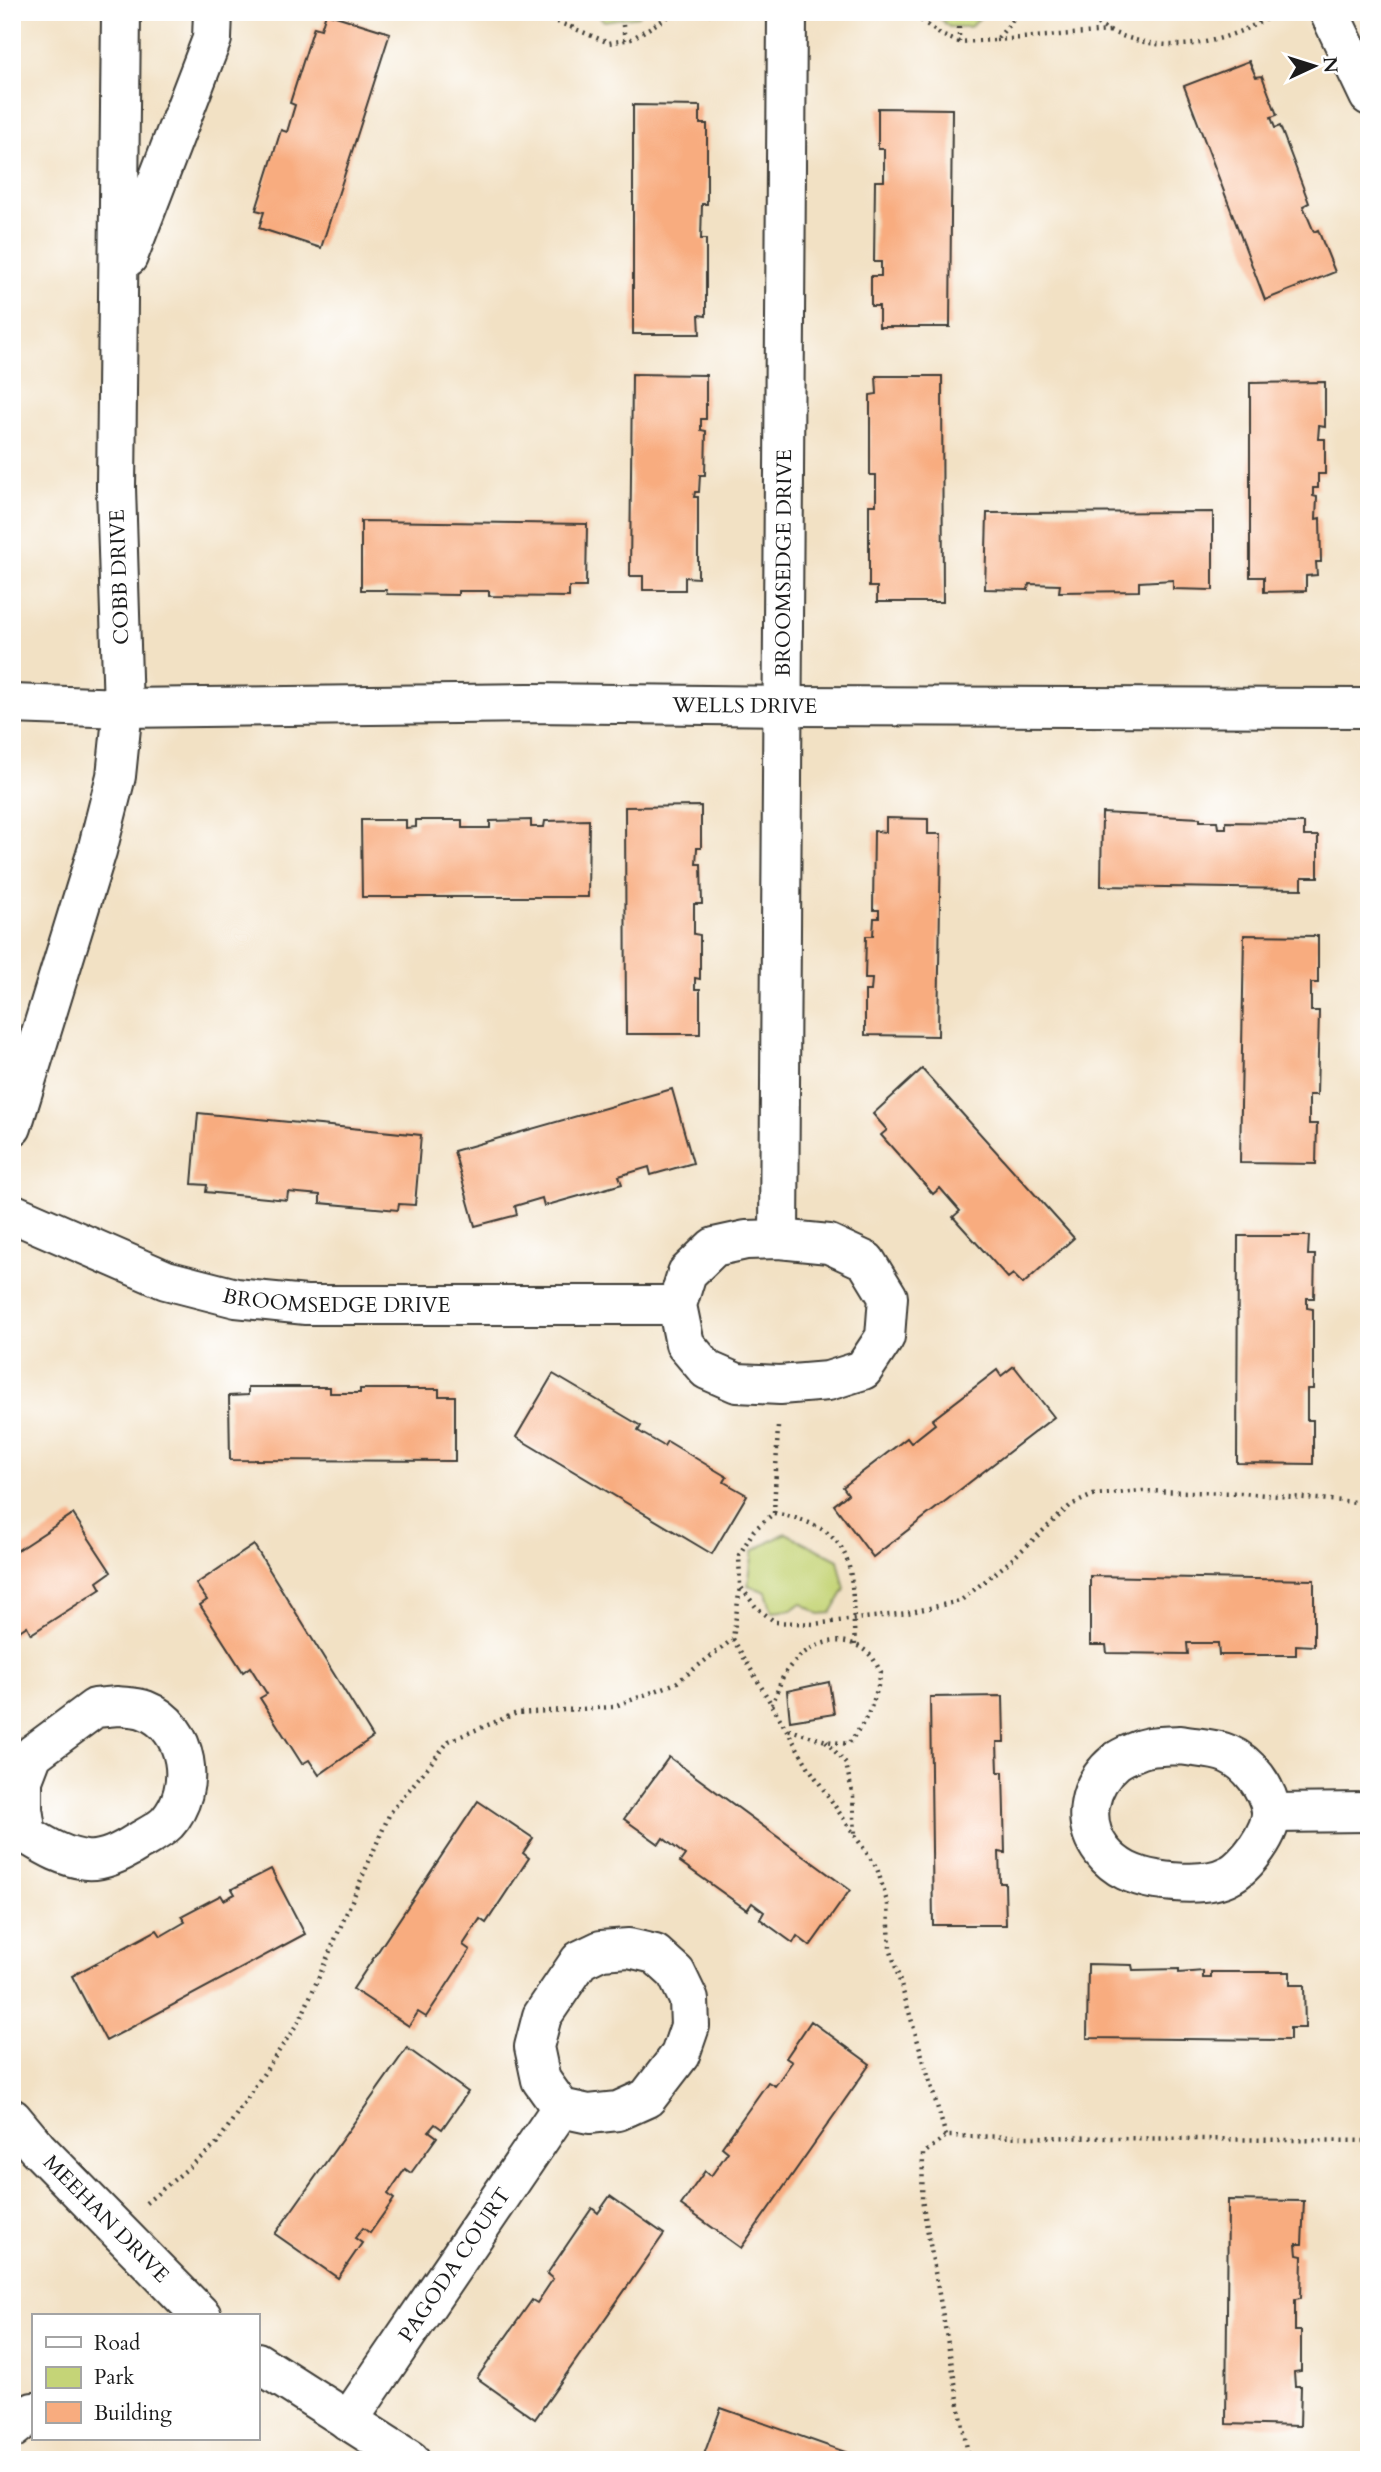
<svg xmlns="http://www.w3.org/2000/svg" width="1381" height="2472" font-family="Cardo,serif">
  <style>
    .green { fill: #c5d477; stroke: #70784a; stroke-width: 2 }
    .building { fill: #f8ac7f }
    .lines { fill: none; stroke-linecap: round; stroke-linejoin: round }
    .minor-casing { stroke: #3c3a35; stroke-width: 42 }
    .path { stroke: #3c3a35; stroke-width: 4.5; stroke-dasharray: 2 5; stroke-linecap: butt }
    .minor { stroke: #fff; stroke-width: 38 }
    .labels { text-anchor: middle; stroke-width: 5; stroke-linejoin: round; paint-order: stroke }
    .street-label { font-size: 21px; fill: #1c1c1c; stroke: #fff }
  </style>
  <rect width="100%" height="100%" fill="#fff"/>
  <filter id="ink" filterUnits="userSpaceOnUse"><feTurbulence type="fractalNoise" baseFrequency=".0143" numOctaves="2"/><feDisplacementMap in="SourceGraphic" scale="14" xChannelSelector="R" yChannelSelector="G"/><feConvolveMatrix kernelMatrix="1 2 1 2 8 2 1 2 1" color-interpolation-filters="sRGB"/></filter>
  <filter id="wash" filterUnits="userSpaceOnUse"><feTurbulence type="fractalNoise" baseFrequency=".00686" numOctaves="4" result="noise"/><feDisplacementMap in="SourceGraphic" scale="28" xChannelSelector="R" yChannelSelector="G"/><feGaussianBlur stdDeviation="1.57" result="paint"/><feColorMatrix in="noise" values="0 0 0 0 0 0 0 0 0 0 0 0 0 0 0 0 0 1.4 0 .05"/><feComposite in="paint" operator="in"/></filter>
  <g filter="url(#wash)">
    <rect width="100%" height="100%" fill="#f2e1c4"/>
    <g class="green">
      <path d="M595,12H642L638,16L604,21Z"/>
      <path d="M933,12H986L970,27H949Z"/>
      <path d="M786,1533L838,1560L845,1589L831,1613L819,1614L801,1603L791,1610L772,1612L766,1592L748,1585L753,1551Z"/>
    </g>
    <g id="blocks">
      <g class="building">
        <path d="M326,13L390,33L321,248L259,228L264,212L256,210L281,130L287,132L295,105L290,103L314,27L321,29Z"/>
        <path d="M1249,61L1256,77L1262,76L1277,115L1271,117L1275,128L1280,126L1309,203L1303,206L1314,232L1318,230L1335,272L1265,300L1184,86Z"/>
        <path d="M633,105L700,106V124H707V204H702L701,239H706V316L699,315L700,334H633Z"/>
        <path d="M878,108L952,109L950,327H879V306H871V276H881V262H874L875,181H884V149H878Z"/>
        <path d="M632,374L706,375V419H701V430L706,431L705,475H700L699,492H695L694,497H698V578L685,577V590H643V576H630Z"/>
        <path d="M876,376H942L943,602H877V587H869V505H876V475H870V395L877,394Z"/>
        <path d="M1325,382V427L1319,426L1318,439H1325V474H1318V488H1313V496L1317,497L1316,519L1320,518L1321,562H1316L1317,575L1306,576V591L1264,592V577H1250V383Z"/>
        <path d="M1213,512V590L1173,589V580L1139,582V591L1059,592L1060,585L1029,584L1028,590L985,589L987,513Z"/>
        <path d="M361,521L587,524L586,587H569V597L489,596V591H458V595L387,594L386,590H361Z"/>
        <path d="M701,806V848H697L696,864H701L702,904H694V934L700,935V979L695,978V989H700V1034H626L625,807Z"/>
        <path d="M1102,813L1200,818V821H1217L1218,828H1226V822L1304,823V836H1318V877H1302V889L1101,886Z"/>
        <path d="M886,818L928,819V834H941L938,1036L865,1035V991H871L872,979H865L866,936H873L874,918H879V910H873L874,831L886,832Z"/>
        <path d="M361,820H406V828L416,827V820H462V828H490V821L531,820V827H544L545,821L589,820L588,897H362Z"/>
        <path d="M1244,935L1318,936V983H1311V1011H1319L1317,1095H1309V1124H1317L1316,1164L1240,1163Z"/>
        <path d="M922,1069L1074,1238L1023,1284L1013,1274L1008,1278L953,1217L960,1211L940,1188L933,1194L881,1135L887,1130L873,1114Z"/>
        <path d="M672,1089L693,1163L651,1175L649,1167L619,1176L622,1184L544,1206L542,1198L515,1206L517,1215L475,1226L454,1151Z"/>
        <path d="M198,1113L421,1135L415,1205L399,1204L398,1210L320,1203V1195L288,1192L287,1200L206,1192L207,1185L192,1184Z"/>
        <path d="M1238,1236H1309L1308,1255H1315L1314,1298H1307V1308L1313,1309V1389H1307V1420H1313V1464L1237,1463Z"/>
        <path d="M1014,1366L1054,1417L873,1557L834,1505L848,1494L843,1487L907,1438L911,1443L935,1424L932,1420L997,1370L1001,1376Z"/>
        <path d="M553,1374L641,1426L638,1431L664,1446L667,1441L727,1477L724,1482L747,1495L712,1554L516,1437Z"/>
        <path d="M248,1387H330V1393H360V1389H439V1396H455V1461L230,1460L229,1396L248,1395Z"/>
        <path d="M73,1514L111,1572L97,1582L101,1589L31,1634L27,1626L12,1636V1554Z"/>
        <path d="M254,1545L373,1737L319,1775L309,1760L302,1764L260,1698L267,1694L250,1667L243,1672L200,1605L207,1600L196,1584Z"/>
        <path d="M1090,1576L1314,1580V1646L1296,1645V1655H1219L1218,1643H1187L1188,1654L1107,1653L1106,1645H1090Z"/>
        <path d="M829,1682L834,1714L790,1721L787,1691Z"/>
        <path d="M1003,1696L1004,1742H997L998,1772H1003L1005,1853L999,1852L1000,1883H1005L1006,1925H933L930,1697Z"/>
        <path d="M669,1757L850,1890L810,1946L797,1936L793,1943L760,1919L764,1912L752,1903L747,1910L680,1862L685,1855L663,1838L659,1844L624,1819Z"/>
        <path d="M478,1801L533,1838L523,1853L529,1858L486,1923L480,1919L463,1945L470,1950L426,2017L418,2012L409,2026L353,1989Z"/>
        <path d="M271,1869L305,1934L106,2041L72,1976L157,1930L161,1936L185,1922L181,1916L221,1895L224,1900L235,1894L232,1889Z"/>
        <path d="M1088,1964L1132,1965L1133,1970L1179,1969V1973L1203,1971V1978H1211V1972H1290V1985H1304L1305,2028H1290V2040L1087,2038Z"/>
        <path d="M811,2021L870,2064L741,2248L681,2205L705,2171L711,2176L728,2152L722,2147L768,2082L775,2086L792,2062L786,2058Z"/>
        <path d="M407,2048L468,2092L442,2129L435,2124L429,2131L437,2137L411,2173L405,2169L388,2194L394,2199L370,2233L363,2228L355,2238L362,2243L338,2278L275,2234Z"/>
        <path d="M610,2196L664,2234L535,2419L477,2378L532,2300L537,2303L553,2279L547,2274L592,2208L598,2213Z"/>
        <path d="M1228,2200L1304,2201L1302,2244H1296L1297,2255L1302,2256L1301,2298L1295,2299V2331H1301V2371L1294,2372L1295,2386H1301L1300,2426L1226,2424Z"/>
        <path d="M721,2408L865,2459V2460H702Z"/>
      </g>
    </g>
  </g>
  <g filter="url(#ink)">
    <use href="#blocks" fill-opacity="0" stroke="#3c3a35" stroke-width="2"/>
    <g class="lines">
      <defs>
        <g id="minor">
          <path d="M1329,12L1369,96"/>
          <path d="M128,257L212,39L213,12"/>
          <path id="s1" d="M12,704L123,708L530,703L784,706L1369,708"/>
          <path d="M12,1127L97,851L116,776L123,708L116,488L121,12"/>
          <path id="s2" d="M12,1213L166,1280L236,1298L306,1305H677"/>
          <path id="s3" d="M779,1239L787,12"/>
          <path d="M779,1239L829,1244L866,1261L888,1297L885,1337L863,1370L828,1381L780,1385L737,1383L707,1370L685,1344L677,1305L687,1273L714,1247L746,1240Z"/>
          <path d="M118,1706C126,1707 137,1707 145,1710C189,1727 198,1789 167,1823C159,1831 146,1837 136,1843C122,1852 103,1862 86,1860C63,1857 47,1847 27,1835L23,1809V1780L33,1754L95,1708Z"/>
          <path d="M1181,1745C1195,1748 1215,1748 1228,1754C1249,1763 1268,1789 1271,1811C1273,1831 1246,1867 1229,1875C1209,1886 1177,1883 1156,1880C1134,1876 1116,1869 1102,1851C1080,1822 1088,1785 1115,1762C1121,1757 1132,1753 1139,1750C1151,1745 1168,1746 1181,1745Z"/>
          <path d="M1271,1813L1369,1812"/>
          <path id="s4" d="M12,2118L37,2148L202,2316"/>
          <path d="M257,2362L410,2460"/>
          <path id="s5" d="M348,2421L561,2108L589,2114L618,2111L647,2098L680,2055L690,2026L689,2000L676,1973L655,1954L629,1948L601,1950L580,1960L542,2016L534,2047L541,2080L561,2108"/>
          <path d="M12,2429L33,2412"/>
        </g>
      </defs>
      <use href="#minor" class="minor-casing"/>
      <g class="path">
        <path d="M531,12L573,28"/>
        <path d="M569,12L573,28L609,43L631,39L673,14V12"/>
        <path d="M836,12L910,14"/>
        <path d="M910,12L941,35L959,42L996,40L1020,12"/>
        <path d="M1080,12C1090,19 1101,27 1112,32C1172,57 1225,44 1278,12"/>
        <path d="M673,14H746"/>
        <path d="M622,18L625,40"/>
        <path d="M959,27V42"/>
        <path d="M996,40L1110,31"/>
        <path d="M774,1513L778,1426"/>
        <path d="M733,1639L809,1768L877,1868L888,1905L890,1948L946,2136"/>
        <path d="M855,1645C850,1570 863,1530 774,1513L754,1530L739,1555L740,1586L756,1607L775,1622L814,1624L907,1613L960,1601L1009,1562L1071,1505L1093,1495L1142,1491L1241,1493L1369,1503"/>
        <path d="M772,1705C777,1694 780,1679 788,1669C806,1644 843,1629 869,1654C874,1658 877,1666 881,1672C875,1703 868,1719 848,1744L826,1741L787,1729"/>
        <path d="M826,1741L846,1764L853,1796L855,1836"/>
        <path d="M146,2203L216,2145L301,2018L390,1813L449,1741L517,1713L613,1707L676,1683L733,1639L740,1586"/>
        <path d="M969,2460L922,2200L923,2154L946,2136L1369,2141"/>
      </g>
      <use href="#minor" class="minor"/>
    </g>
  </g>
  <g class="labels">
    <g class="street-label">
      <text dy="7" stroke="none"><textPath href="#s3" startOffset="676">BROOMSEDGE DRIVE</textPath></text>
      <text transform="translate(119 577) rotate(-92)" y="7">COBB DRIVE</text>
      <text dy="7" stroke="none"><textPath href="#s1" startOffset="733">WELLS DRIVE</textPath></text>
      <text dy="7" stroke="none"><textPath href="#s2" startOffset="341">BROOMSEDGE DRIVE</textPath></text>
      <text dy="7" stroke="none"><textPath href="#s4" startOffset="138">MEEHAN DRIVE</textPath></text>
      <text dy="7" stroke="none"><textPath href="#s5" startOffset="189">PAGODA COURT</textPath></text>
    </g>
  </g>
  <rect width="1381" height="2472" fill="none" stroke="#fff" stroke-width="42"/>
  <rect x="32" y="2314" width="228" height="126" fill="#ffffff" stroke="#a4a4a4" stroke-width="2"/>
  <rect x="46" y="2337" width="35" height="10" fill="#ffffff" stroke="#a4a4a4" stroke-width="2"/>
  <text x="94" y="2350" font-size="21" fill="#1c1c1c">Road</text>
  <rect x="46" y="2367" width="35" height="21" fill="#c5d477" stroke="#a4a4a4" stroke-width="2"/>
  <text x="94" y="2384" font-size="21" fill="#1c1c1c">Park</text>
  <rect x="46" y="2402" width="35" height="21" fill="#f8ac7f" stroke="#a4a4a4" stroke-width="2"/>
  <text x="94" y="2420" font-size="21" fill="#1c1c1c">Building</text>
  <g transform="translate(1314 66) rotate(86)" stroke="#ffffff" stroke-width="5" paint-order="stroke">
  <path d="M0-5L12 26L0 18L-12 26Z" fill="#1c1c1c"/>
  <text y="-10" font-size="19" font-weight="bold" text-anchor="middle" fill="#1c1c1c">N</text>
  </g>
</svg>
